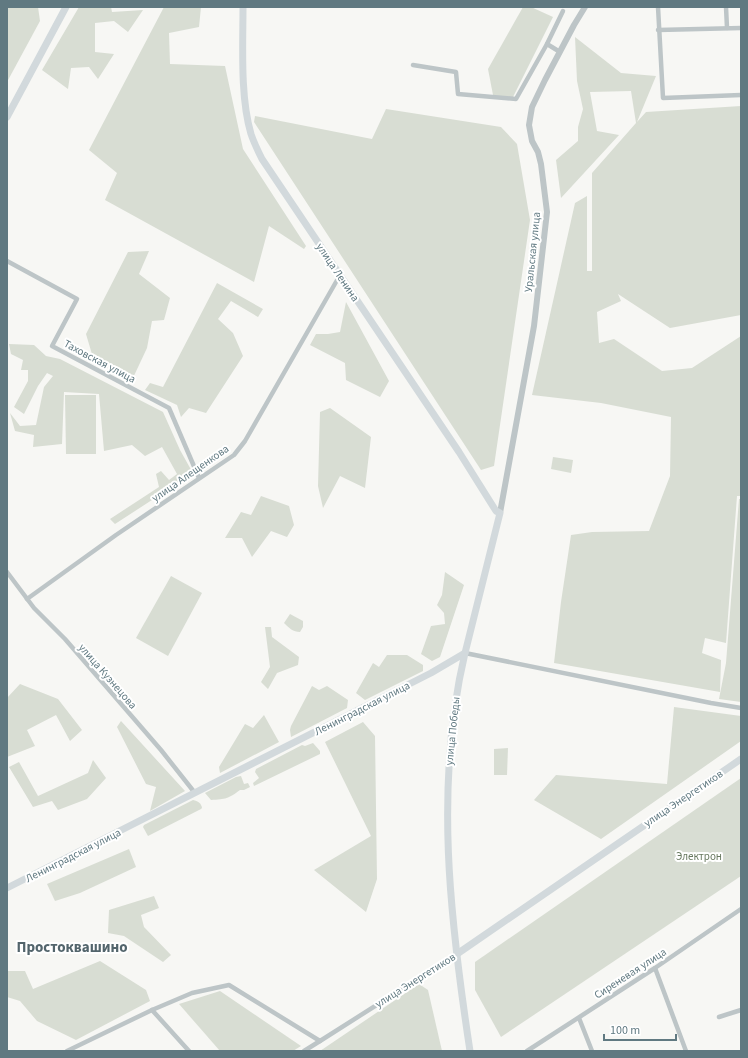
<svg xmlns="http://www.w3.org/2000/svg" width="748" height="1058" font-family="'Source Sans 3',sans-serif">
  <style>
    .green { fill: #d8ddd3 }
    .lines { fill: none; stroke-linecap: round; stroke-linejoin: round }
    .minor { stroke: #bdc5c7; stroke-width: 4.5 }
    .tertiary { stroke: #bdc5c7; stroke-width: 6 }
    .secondary { stroke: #d2d9dc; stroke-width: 7 }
    .primary { stroke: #d2d9dc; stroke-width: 7 }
    .labels { text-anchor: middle; stroke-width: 4; stroke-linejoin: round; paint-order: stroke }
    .street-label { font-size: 11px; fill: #607981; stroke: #fff }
    .park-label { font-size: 11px; fill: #687960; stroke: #fff }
    .district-label { font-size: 15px; font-weight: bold; fill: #53656c; stroke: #fff }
  </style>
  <rect width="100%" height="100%" fill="#f7f7f4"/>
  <g class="green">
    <path d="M7,7H38L40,21L7,82Z"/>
    <path d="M79,7H111L112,12L143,10L128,32L114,21L95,23V52L114,54L98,79L89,67L71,68L68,89L42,70Z"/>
    <path d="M164,7H201L199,27L169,33L170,64L225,66L243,149L306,246L304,249L269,226L254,282L105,200L117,173L89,150Z"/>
    <path d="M523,7H531L553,17L512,99L493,95L488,69Z"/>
    <path d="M575,37L621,73L656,76L637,122L646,112L741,106V315L670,328L618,294L621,301L597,312L599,343L614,339L662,371L692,368L741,336V496H737L726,643L705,638L702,653L721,660L720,692L554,663L561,602L571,535L592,532L649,531L670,476L671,417L601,403L532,395L575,203L587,196V271H592V173L636,123L631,91L590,92L597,131L619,135L561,198L556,160L578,141V127L583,109L577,81Z"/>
    <path d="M386,109L501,127L517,144L530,220L494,466L481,470L254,122L255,116L372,139Z"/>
    <path d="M149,251L139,274L170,298L164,320L152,321L147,348L132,380L94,361L86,334L128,252Z"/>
    <path d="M217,283L263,309L258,317L231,301L218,319L233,333L243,356L206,413L189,408L181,417L177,405L145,390L150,383L163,387Z"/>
    <path d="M346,302L389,381L380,397L346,380L345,363L310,345L316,334H328L340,332Z"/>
    <path d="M9,344L34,345L46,356L60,359L163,412L180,450L194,475L192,474L115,524L110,519L159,487L156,474L161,471L169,480L177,474L162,447L145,456L132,445L104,451L99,394L64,392L62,444L33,447L34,435L15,431L10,413L20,426L36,425L44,387L53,376L47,373L38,386L24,414L14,407L28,381V370H21L23,360L11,354Z"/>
    <path d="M65,395H96V454H66Z"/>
    <path d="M330,408L371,437L365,488L340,476L323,508L318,486L320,412Z"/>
    <path d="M553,457L573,460L571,473L551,469Z"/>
    <path d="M261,496L289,506L294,525L287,537L271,531L252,557L242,538H225L241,512L251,515Z"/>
    <path d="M739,499H741V702L719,699L726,663Z"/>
    <path d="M445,572L464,585L440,657L432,661L421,654L431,626L445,624L444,613L437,605L442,595Z"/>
    <path d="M171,576L202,593L168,656L136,638Z"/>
    <path d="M290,614L303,621V627L300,632C293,632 289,628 284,623Z"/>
    <path d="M265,627H271L272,637L299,657L298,665L277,673L268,689L261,682L270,667Z"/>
    <path d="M387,655H407L423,665V671L365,700L356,693L373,663L379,667Z"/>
    <path d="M20,684L58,699L82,730L70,741L56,715L27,730L35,746L7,757V698Z"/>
    <path d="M312,686L319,690L327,686L348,700L347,708L291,737L290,730L291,726Z"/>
    <path d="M674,707L741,716V741L601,839L534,800L556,775L667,784Z"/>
    <path d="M264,715L279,742L220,773L219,767L245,724L253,728Z"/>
    <path d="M121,721L185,791L150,811L156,787L146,784L117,727Z"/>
    <path d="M363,722L375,736L377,879L366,912L314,870L371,836L325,742Z"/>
    <path d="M313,743L320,751V754L254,786L253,783L259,778L255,772L256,769L302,745L305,746Z"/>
    <path d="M508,748L507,775H494V749Z"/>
    <path d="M93,760L106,778L87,799L58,810L52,801L33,807L9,767L19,762L38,796L88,773Z"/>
    <path d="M241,776L244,784L248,783L250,787L244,790H240C228,799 226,799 211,800L205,793L236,777Z"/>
    <path d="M741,778V876L501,1037L475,990V962Z"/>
    <path d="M193,800C198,801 201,803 202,808L201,809L148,836L143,827L144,825Z"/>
    <path d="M129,849L136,867L80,893L55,901L47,884Z"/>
    <path d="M154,896L159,908L141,915L144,927L171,955L163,962L124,936L108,933L109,910Z"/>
    <path d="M100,961L146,990L150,1001L76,1040L37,1021L20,1001L7,997V971H25L33,989Z"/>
    <path d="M419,984L428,990L442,1051H320Z"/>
    <path d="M220,991L301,1046L293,1051H220L179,1004Z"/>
  </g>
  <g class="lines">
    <g class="minor">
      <path d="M658,7L663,98L741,95"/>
      <path d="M726,7L727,28"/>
      <path d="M658,30L741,28"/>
      <path d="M560,52L547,44L563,11"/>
      <path d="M413,65L456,72L458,94L516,99L547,44"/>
      <path d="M7,261L77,299L52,346L169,408L199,478"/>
      <path d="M7,572L34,608L65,639L161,750L195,793"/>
      <path d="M27,599L116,535L234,455L245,441L340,275"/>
      <path d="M465,653L711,703L741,708"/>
      <path d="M655,968L686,1051"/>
      <path d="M152,1010L189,1051"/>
      <path d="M719,1017L741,1010"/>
      <path d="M579,1018L592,1051"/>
      <path d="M67,1051L152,1010L192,993L229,985L320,1041L457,954"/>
      <path d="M304,1051L320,1041"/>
      <path d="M527,1051L655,968L741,909"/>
    </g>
    <path class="tertiary" d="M500,513L534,326L547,212L541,164L538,152L532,141L529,125L532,107L545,80L574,25L585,7"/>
    <g class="secondary">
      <path d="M7,117L66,7"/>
      <path d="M7,888L431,673L465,653L500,513L496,511L459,452L262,159C258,151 254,143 251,134C240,97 243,45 243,7"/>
    </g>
    <g class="primary">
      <path d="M465,653C434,784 450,920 470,1051"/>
      <path d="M457,954L741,759"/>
    </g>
  </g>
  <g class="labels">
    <g class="street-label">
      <text transform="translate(532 252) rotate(-84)" y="4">Уральская улица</text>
      <text transform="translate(338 272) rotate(56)" y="4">улица Ленина</text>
      <text transform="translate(100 361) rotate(28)" y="4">Таховская улица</text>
      <text transform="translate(190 473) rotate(-35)" y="4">улица Алещенкова</text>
      <text transform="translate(108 676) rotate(49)" y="4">улица Кузнецова</text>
      <text transform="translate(362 708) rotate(-27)" y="4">Ленинградская улица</text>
      <text transform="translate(452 731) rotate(-84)" y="4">улица Победы</text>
      <text transform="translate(683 798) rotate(-34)" y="4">улица Энергетиков</text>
      <text transform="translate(73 855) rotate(-27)" y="4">Ленинградская улица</text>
      <text transform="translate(630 973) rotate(-33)" y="4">Сиреневая улица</text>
      <text transform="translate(415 980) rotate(-32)" y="4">улица Энергетиков</text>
    </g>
    <g class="park-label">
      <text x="699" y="860">Электрон</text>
    </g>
    <g class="district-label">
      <text x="72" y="952">Простоквашино</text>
    </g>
  </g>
  <rect width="748" height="1058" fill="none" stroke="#607981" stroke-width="16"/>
  <path d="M604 1034v6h72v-6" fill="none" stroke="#607981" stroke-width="2"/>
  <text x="610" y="1034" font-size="12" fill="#607981" stroke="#ffffff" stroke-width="3" paint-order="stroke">100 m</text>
</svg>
